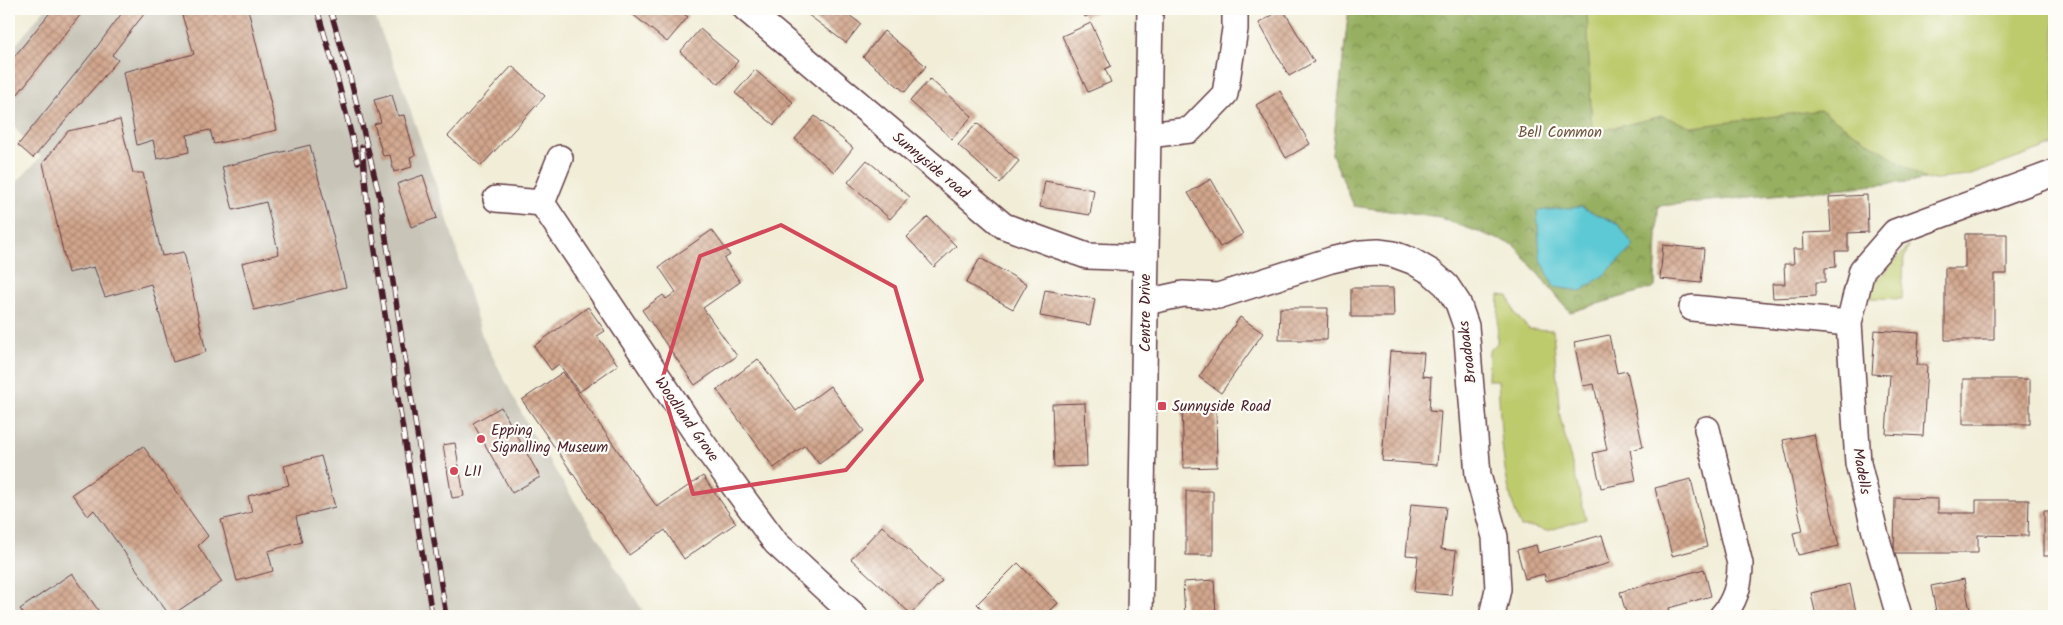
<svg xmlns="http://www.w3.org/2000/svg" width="2063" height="625" font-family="Kalam,sans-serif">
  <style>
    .industrial { fill: #c8c4b8 }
    .green { fill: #becb6d; stroke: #84754c }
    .forest { fill: url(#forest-crowns); stroke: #706746 }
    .water { fill: #5dc9d4; stroke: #547480 }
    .building { fill: url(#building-cross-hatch) }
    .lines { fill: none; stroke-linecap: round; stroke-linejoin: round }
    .street-casing { stroke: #633e45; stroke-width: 28 }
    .street { stroke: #fff; stroke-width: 25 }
    .rail-casing { stroke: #4a1f2b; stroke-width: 5.5 }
    .rail { stroke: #fdfcf7; stroke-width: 4; stroke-dasharray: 11; stroke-linecap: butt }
    .marked { fill: none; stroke: #d1495b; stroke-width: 4; stroke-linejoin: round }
    .poi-dot { fill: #d1495b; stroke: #fdfcf7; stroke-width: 2 }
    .labels { text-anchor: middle; stroke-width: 4.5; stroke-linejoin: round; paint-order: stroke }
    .park-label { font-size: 15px; fill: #6d533f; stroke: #fdfcf7 }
    .street-label { font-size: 15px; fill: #4a1f2b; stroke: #fdfcf7 }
    .poi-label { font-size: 15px; fill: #4a1f2b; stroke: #fdfcf7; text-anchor: start }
  </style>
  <defs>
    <pattern id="forest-crowns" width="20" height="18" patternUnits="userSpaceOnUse" patternTransform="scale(1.25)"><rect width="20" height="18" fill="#96af60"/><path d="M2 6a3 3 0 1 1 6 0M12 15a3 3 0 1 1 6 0" fill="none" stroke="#7c8e4f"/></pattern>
    <pattern id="building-cross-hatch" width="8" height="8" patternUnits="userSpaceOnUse" patternTransform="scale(1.25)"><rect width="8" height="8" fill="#d2a68d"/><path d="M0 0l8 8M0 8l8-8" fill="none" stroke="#ac8773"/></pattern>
  </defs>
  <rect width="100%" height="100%" fill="#fdfcf7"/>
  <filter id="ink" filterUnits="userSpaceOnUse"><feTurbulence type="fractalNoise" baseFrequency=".02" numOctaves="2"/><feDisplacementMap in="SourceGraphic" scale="10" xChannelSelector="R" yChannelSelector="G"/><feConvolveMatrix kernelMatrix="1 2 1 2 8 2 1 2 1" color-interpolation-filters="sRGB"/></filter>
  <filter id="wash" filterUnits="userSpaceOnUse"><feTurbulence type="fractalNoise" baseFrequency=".0096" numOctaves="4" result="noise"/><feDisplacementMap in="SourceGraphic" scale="20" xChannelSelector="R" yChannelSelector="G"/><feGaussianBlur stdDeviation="1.12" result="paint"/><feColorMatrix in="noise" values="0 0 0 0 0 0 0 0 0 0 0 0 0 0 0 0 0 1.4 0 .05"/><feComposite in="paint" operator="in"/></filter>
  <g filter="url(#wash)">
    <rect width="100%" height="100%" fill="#f1edd7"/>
    <path class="industrial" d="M45,9H372L400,80L446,214L482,336L532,433L646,616H9V190L41,157L9,122V53Z"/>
    <g class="green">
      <path d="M1349,9H2054V145L1968,176L1658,206L1655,287L1570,312L1514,245L1440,218L1354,206L1332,154Z"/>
      <path d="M1909,246L1904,259L1902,299L1868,298L1874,283Z"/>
      <path d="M1499,295L1508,296L1515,314L1529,329L1553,330L1560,417L1586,519L1547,531L1533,527H1521C1501,481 1501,429 1498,380H1488L1489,351L1497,343Z"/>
    </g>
    <path class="forest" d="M1349,9H1587L1592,133L1662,116L1693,127L1820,110L1926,180L1658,206L1655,287L1570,312L1514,245L1440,218L1354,206L1332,154Z"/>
    <path class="water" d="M1581,207L1618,224L1634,246L1604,275L1581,291L1554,287L1540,257L1537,211Z"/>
    <g id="blocks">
      <g class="building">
        <path d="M53,9H85L17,95L9,89V63Z"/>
        <path d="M125,9H148L112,55L118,60L33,158L18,145L96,48Z"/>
        <path d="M180,9H248L277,130L214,144L210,130L187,135L189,152L157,159L153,140L137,145L123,72L194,54Z"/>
        <path d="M626,9H677L688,17L667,42Z"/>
        <path d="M805,9H841L861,24L846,43L803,11Z"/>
        <path d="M1081,9H1103L1085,17Z"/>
        <path d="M1283,9L1314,62L1289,76L1259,23Z"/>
        <path d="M1091,23L1111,66L1105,69L1111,82L1088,92L1062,36Z"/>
        <path d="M700,29L738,61L719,84L680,52Z"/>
        <path d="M884,31L926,66L905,92L863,57Z"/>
        <path d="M512,66L545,96L481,166L448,136Z"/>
        <path d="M755,70L793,102L774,125L735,93Z"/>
        <path d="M930,79L972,116L952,139L910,101Z"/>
        <path d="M1280,91L1310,144L1286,158L1256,105Z"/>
        <path d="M392,95L398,116L404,115L415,155L410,157L412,167L394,172L390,155L383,156L374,124L381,122L374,100Z"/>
        <path d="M815,116L853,148L834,172L795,139Z"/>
        <path d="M120,120L133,173H143L162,256L184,252L206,352L173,362L151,284L105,297L94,267L68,273L43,163L68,131Z"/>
        <path d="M977,123L1019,161L1000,183L958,145Z"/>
        <path d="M310,145L346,287L254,310L242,263L279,254L266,202L233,210L222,167Z"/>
        <path d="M867,160L910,197L890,219L848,182Z"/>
        <path d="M423,175L437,218L411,227L397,184Z"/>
        <path d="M1211,179L1243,234L1220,247L1188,193Z"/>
        <path d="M1045,181L1094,190L1090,215L1040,207Z"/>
        <path d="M1867,195L1868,232L1848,233V251H1835L1836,267L1825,268V282H1816V296L1773,298L1772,284H1785L1784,264H1794L1793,249H1804L1803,233L1831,232L1829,197Z"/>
        <path d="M928,217L956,246L934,267L907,237Z"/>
        <path d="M712,230L730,255L724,259L740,282L703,308L737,356L695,385L642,310L663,295L666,299L676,292L659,267Z"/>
        <path d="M1965,234H2007V274H1994V340H1945V268H1965Z"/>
        <path d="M1663,245L1704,249L1701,283L1660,279Z"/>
        <path d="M980,258L1027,284L1013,309L966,283Z"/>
        <path d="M1351,288H1393L1394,317H1351Z"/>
        <path d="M1045,290L1095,299L1090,325L1040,316Z"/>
        <path d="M588,307L605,331L597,336L618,365L579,392L559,364L551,370L534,346Z"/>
        <path d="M1280,308H1328L1327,340H1279Z"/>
        <path d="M1240,317L1263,333L1221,393L1199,377Z"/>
        <path d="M1875,330L1919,333L1917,365H1927L1923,436L1886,434L1890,375L1872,374Z"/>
        <path d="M1609,335L1617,373L1627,371L1643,447L1630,450L1636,481L1601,488L1593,453L1607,450L1594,384L1583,386L1574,342Z"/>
        <path d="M1390,351L1424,353L1422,376L1431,377L1429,411L1441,412L1437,465L1382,461Z"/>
        <path d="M758,359L796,411L830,386L864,431L819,464L805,445L774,468L717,390Z"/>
        <path d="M563,372L657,507L703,476L736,523L684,559L665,530L629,555L522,400Z"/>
        <rect x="1963" y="379" width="67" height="45"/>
        <path d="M1085,403L1087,466L1054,467L1052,404Z"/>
        <path d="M1216,404L1217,467L1184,468L1182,405Z"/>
        <path d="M501,407L540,477L512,493L473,423Z"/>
        <path d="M1814,434L1839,546L1798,555L1793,533L1803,531L1783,440Z"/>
        <path d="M455,443L464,496L452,498L443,445Z"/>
        <path d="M143,446L208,536L198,546L222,582L170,616L94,510L88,516L72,494Z"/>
        <path d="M321,456L335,507L296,517L302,542L268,551L273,571L237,581L221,520L252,512L248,496L289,485L284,466Z"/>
        <path d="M1691,479L1707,547L1672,556L1655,488Z"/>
        <rect x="1186" y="491" width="27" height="64"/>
        <path d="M1895,498L1938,499V513H1976V500H2029L2028,536L1978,535V553H1894Z"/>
        <path d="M1411,504L1446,507L1441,549L1456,551L1451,595L1414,592L1418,556L1406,555Z"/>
        <rect x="2044" y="511" width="10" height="45"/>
        <path d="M882,526L942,581L911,614L851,559Z"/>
        <path d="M1602,535L1610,563L1546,581L1544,574L1525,579L1517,550L1536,545L1538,553Z"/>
        <path d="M1018,563L1058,603L1045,616H989L977,604Z"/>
        <path d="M1704,569L1711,596L1669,608L1671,616H1627L1620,592Z"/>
        <path d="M72,573L98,610L89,616H25L20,609Z"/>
        <path d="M1964,579L1971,616H1937L1931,586Z"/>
        <path d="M1214,580L1216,616H1185L1183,582Z"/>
        <path d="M1850,584L1857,616H1816L1811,593Z"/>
        <path d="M1777,611L1778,616H1755V615Z"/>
      </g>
    </g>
  </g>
  <g filter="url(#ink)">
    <use href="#blocks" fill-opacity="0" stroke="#633e45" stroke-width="1"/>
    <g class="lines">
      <defs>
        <g id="street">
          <path d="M746,9L1004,226L1087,256L1145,258"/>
          <path d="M1148,135L1190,130L1225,94L1235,29V9"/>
          <path d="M496,199L542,203"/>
          <path d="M542,203L701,441L776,543L855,616"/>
          <path d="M542,203L560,158"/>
          <path d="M1146,302L1183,294L1218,296L1331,260L1361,253L1378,252L1393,254L1412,261L1431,272L1446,285L1458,303L1466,326L1478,475L1495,537L1498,589L1492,616"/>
          <path d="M1692,308L1849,323"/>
          <path d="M1707,429L1740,564C1740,583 1735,602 1722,616"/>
          <path d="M1140,616L1150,9"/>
          <path d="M1899,616L1875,532L1858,463L1849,323L1862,270L1895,232L2054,173"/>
        </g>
      </defs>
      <use href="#street" class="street-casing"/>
      <use href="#street" class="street"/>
      <defs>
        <g id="rail">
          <path d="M317,9L338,81L358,162"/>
          <path d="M330,9L350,77L379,194L446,616"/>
          <path d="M362,147L367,199L432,616"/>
        </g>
      </defs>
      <use href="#rail" class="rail-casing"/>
      <use href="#rail" class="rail"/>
    </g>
  </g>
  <path class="marked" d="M781,225L895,287L922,380L846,470L693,494L661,383L700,256Z"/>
  <g class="poi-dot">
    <rect x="1157" y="401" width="10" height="10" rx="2.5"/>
    <circle cx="481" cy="439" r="5"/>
    <circle cx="454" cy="471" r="5"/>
  </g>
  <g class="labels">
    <g class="park-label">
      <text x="1560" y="137">Bell Common</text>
    </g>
    <g class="street-label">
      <text transform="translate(931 165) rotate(40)" y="5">Sunnyside road</text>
      <text transform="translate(1145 313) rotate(-90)" y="5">Centre Drive</text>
      <text transform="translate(1467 352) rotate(-97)" y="5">Broadoaks</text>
      <text transform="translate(687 419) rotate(55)" y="5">Woodland Grove</text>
      <text transform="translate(1862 471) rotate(80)" y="5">Madells</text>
    </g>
    <g class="poi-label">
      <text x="1172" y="411">Sunnyside Road</text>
      <text x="491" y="435">Epping<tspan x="491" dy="17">Signalling Museum</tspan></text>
      <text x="464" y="476">L11</text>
    </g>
  </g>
  <rect width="2063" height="625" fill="none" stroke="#fdfcf7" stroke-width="30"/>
</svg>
